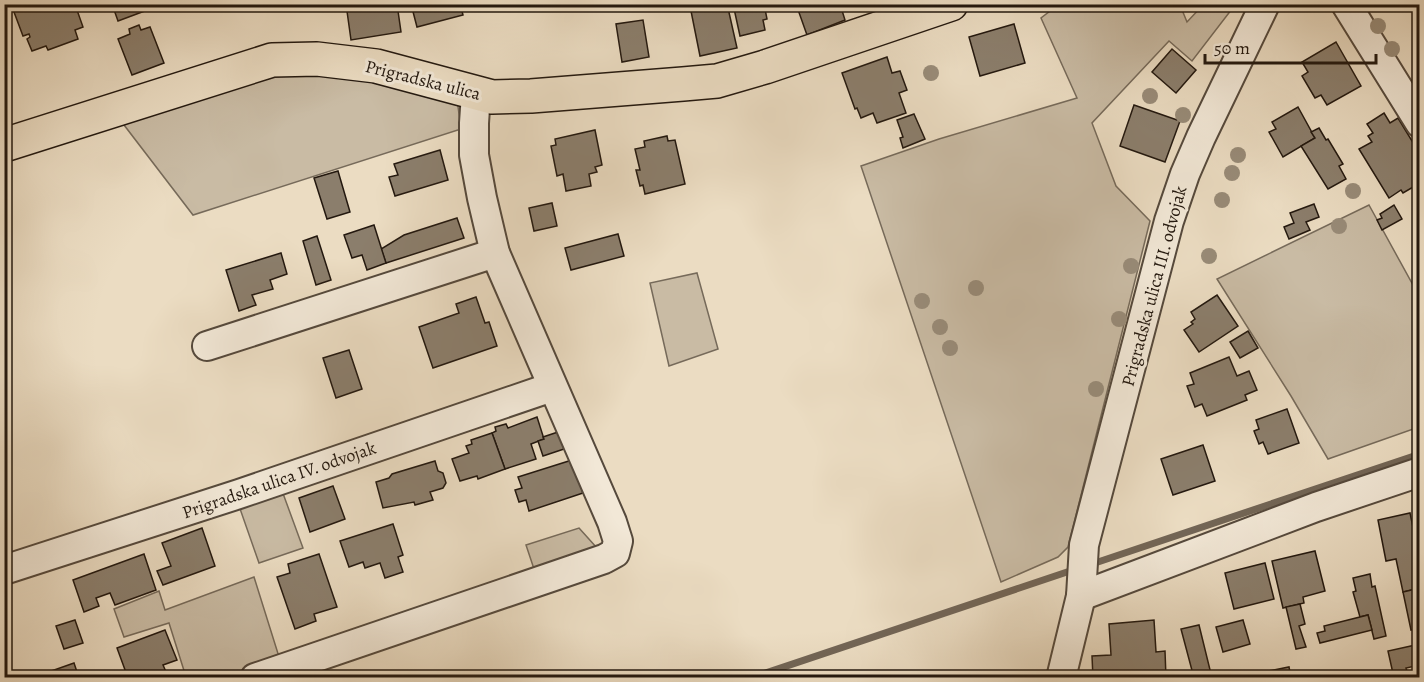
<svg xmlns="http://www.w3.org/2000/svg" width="1424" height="682" font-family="Alegreya,serif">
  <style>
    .green { fill: #c9bba4; stroke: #766a5a; stroke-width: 1.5 }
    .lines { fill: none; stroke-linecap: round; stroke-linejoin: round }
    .stream { stroke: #726556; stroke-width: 7 }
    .building { fill: #8b7e6c; stroke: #23180f; stroke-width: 1.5 }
    .minor-casing { stroke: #55493c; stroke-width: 32 }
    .major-casing { stroke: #23180f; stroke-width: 36 }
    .minor { stroke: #f2e8d7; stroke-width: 28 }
    .major { stroke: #ebdcc2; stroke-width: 33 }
    .tree { fill: #988b78 }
    .labels { text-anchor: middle; stroke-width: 6; stroke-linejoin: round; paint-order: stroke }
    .street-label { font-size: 18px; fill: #23180f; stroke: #f2e8d7 }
  </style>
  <rect width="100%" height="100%" fill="#ebdcc2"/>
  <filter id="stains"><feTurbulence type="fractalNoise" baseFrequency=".00333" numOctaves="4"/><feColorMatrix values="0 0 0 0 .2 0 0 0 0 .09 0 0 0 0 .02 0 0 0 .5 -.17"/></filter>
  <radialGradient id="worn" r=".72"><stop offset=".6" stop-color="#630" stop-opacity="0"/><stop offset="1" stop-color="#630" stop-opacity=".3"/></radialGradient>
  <g class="green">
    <path d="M1058,5H1180L1187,22L1203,5H1235L1192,61L1169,41L1092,123L1116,186L1150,221L1068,547L1058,557L1001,582L861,166L939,139L1077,98L1041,18Z"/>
    <path d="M324,68L457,99L461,129L193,215L121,121L229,83Z"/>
    <path d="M1369,205L1419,296V427L1328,459L1291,396L1217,279Z"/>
    <path d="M697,273L718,349L669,366L650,283Z"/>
    <path d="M281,488L303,548L259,563L238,503Z"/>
    <path d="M579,528L597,548L536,575L526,545Z"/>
    <path d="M254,577L280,660L220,677H186L169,623L124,637L114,609L159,591L165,610Z"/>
  </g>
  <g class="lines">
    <g class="stream">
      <path d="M1089,565L1420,454"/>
      <path d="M751,678L1076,569"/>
    </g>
  </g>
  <g class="building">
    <path d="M11,4H72L75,11L77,10L83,27L75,30L78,39L48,50L46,46L32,51L27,39L30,37L29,34L23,36Z"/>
    <path d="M112,4H148L150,9L118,21Z"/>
    <path d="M346,4H397L401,32L351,40Z"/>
    <path d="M411,4H460L463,15L417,27Z"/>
    <path d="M733,4H764L767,19L763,20L765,30L740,36Z"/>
    <path d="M796,4H840L845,20L807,35Z"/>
    <path d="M714,6L715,11L728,8L737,48L700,56L691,11Z"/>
    <path d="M643,20L649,57L622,62L616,24Z"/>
    <path d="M1014,24L1025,63L980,76L969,37Z"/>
    <path d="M139,25L141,30L150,27L164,63L132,75L118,39L130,34L129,29Z"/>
    <path d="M1336,42L1361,86L1327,105L1321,95L1315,98L1302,76L1308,72L1302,62Z"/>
    <path d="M1172,49L1196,70L1176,93L1152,72Z"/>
    <path d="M887,57L892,73L900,71L907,90L899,93L906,113L877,123L873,113L861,118L857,108L855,109L842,73Z"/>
    <path d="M1134,105L1180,121L1165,162L1120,146Z"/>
    <path d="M1298,107L1315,138L1283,157L1269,132L1276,129L1272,122Z"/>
    <path d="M1384,113L1390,123L1398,118L1420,154V183L1403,193L1401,190L1389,198L1359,149L1372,142L1368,136L1373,133L1367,124Z"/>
    <path d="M914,114L925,139L903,148L900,138L903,137L897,120Z"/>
    <path d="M1319,128L1326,140L1328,139L1343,164L1339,166L1346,179L1328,189L1301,146L1315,138L1311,132Z"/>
    <path d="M595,130L602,165L595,167L597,172L589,174L591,186L566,191L563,174L557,176L551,146L556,145L555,139Z"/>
    <path d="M667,136L668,141L675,140L685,184L645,194L643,185L640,186L636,170H640L635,149L645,147L644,141Z"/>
    <path d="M440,150L448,180L395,196L389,177L398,175L394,164Z"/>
    <path d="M338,171L350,212L327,219L314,178Z"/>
    <path d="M552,203L557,226L534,231L529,208Z"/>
    <path d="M1314,204L1319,217L1306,222L1310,230L1289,239L1284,227L1294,223L1290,213Z"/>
    <path d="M1394,205L1402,219L1382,230L1377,220L1382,218L1380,214Z"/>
    <path d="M457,218L464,238L386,263L381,249L404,235Z"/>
    <path d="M374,225L386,263L367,270L362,255L352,258L344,235Z"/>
    <path d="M618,234L624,256L571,270L565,248Z"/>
    <path d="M317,236L331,280L316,285L303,241Z"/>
    <path d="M281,253L287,274L270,280L273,289L252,295L256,305L239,311L226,270Z"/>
    <path d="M1420,267V283H1418L1413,270Z"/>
    <path d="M1217,295L1238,326L1199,352L1184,330L1193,324L1191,322L1195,319L1191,312Z"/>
    <path d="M476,297L485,323L489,322L497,346L433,368L419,327L459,313L456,304Z"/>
    <path d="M1248,331L1258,348L1240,358L1230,342Z"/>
    <path d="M349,350L362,389L336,398L323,358Z"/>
    <path d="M1229,357L1237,376L1249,371L1257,390L1245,395L1247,400L1207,416L1202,404L1195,407L1187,386L1194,384L1190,373Z"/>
    <path d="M1287,409L1299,443L1268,454L1263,442L1259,444L1254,431L1259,429L1256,420Z"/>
    <path d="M537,417L544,439L531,444L536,459L505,469L492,433L496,431L495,427L506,424L508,428Z"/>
    <path d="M561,431L567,448L543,456L538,441L544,439L543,437Z"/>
    <path d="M492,433L505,469L478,479L477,476L460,481L452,459L469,453L466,446L472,444L471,440Z"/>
    <path d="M1203,445L1215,481L1173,495L1161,459Z"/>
    <path d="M572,460L583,493L529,511L526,500L519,502L515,490L522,488L518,477Z"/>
    <path d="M435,461L438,471L443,473L446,483L443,488L430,492L433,500L415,505L414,502L383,508L376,482L389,478L392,474Z"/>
    <path d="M333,486L345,519L310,532L299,498Z"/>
    <path d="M1410,513L1420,561V588L1403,592L1396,559L1386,561L1378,520Z"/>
    <path d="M393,524L403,555L398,557L403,572L385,578L380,563L365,568L363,562L349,567L340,541Z"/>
    <path d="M202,528L215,566L163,585L157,571L171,566L162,543Z"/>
    <path d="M1315,551L1325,591L1303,597L1304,603L1283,608L1272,561Z"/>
    <path d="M144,554L156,590L115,605L110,593L96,598L99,606L84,612L73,580Z"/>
    <path d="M319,554L337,607L314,614L316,621L295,629L277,577L290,573L288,564Z"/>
    <path d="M1265,563L1274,599L1234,609L1225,573Z"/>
    <path d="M1370,574L1372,587L1375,586L1386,636L1374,639L1368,615L1360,617L1353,592L1356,591L1353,578Z"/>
    <path d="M1420,588V628L1411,630L1403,592Z"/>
    <path d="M1300,604L1305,624L1299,626L1306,647L1296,649L1286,607Z"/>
    <path d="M1368,615L1372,630L1320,643L1317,633L1325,631L1324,626Z"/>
    <path d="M75,620L83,643L64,649L56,626Z"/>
    <path d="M1154,620L1156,652L1165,651L1166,678H1093L1092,656L1111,655L1109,624Z"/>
    <path d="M1243,620L1250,644L1223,652L1216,627Z"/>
    <path d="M1199,625L1212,678H1194L1181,629Z"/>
    <path d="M165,630L177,660L163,665L167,674L158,678H128L117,648Z"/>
    <path d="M1420,644V665L1406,668L1409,678H1394L1388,651Z"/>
    <path d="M74,663L78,675L82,673L84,678H37V676Z"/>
    <path d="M1289,667L1291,678H1264L1263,672Z"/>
  </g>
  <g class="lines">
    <defs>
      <g id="minor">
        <path d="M1346,4L1420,123"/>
        <path d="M207,346L495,253"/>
        <path d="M4,570L239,494L552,387"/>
        <path d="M1081,596L1316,507L1420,472"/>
        <path d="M255,678L604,559L615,553L618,541L612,522L495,253L482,198L474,155V123L476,94"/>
        <path d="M1061,678L1081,596L1084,545L1169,221L1185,174L1201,137L1265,4"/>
      </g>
      <path id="major" d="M4,145L272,60L317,59L376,66L492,97L531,96L683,84L717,81L765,67L951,4"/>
    </defs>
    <use href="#minor" class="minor-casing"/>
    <use href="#major" class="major-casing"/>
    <use href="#minor" class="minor"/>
    <use href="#major" class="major"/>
  </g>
  <g class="tree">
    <circle cx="1378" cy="26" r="8"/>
    <circle cx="1392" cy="49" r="8"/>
    <circle cx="931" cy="73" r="8"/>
    <circle cx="1150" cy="96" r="8"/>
    <circle cx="1183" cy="115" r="8"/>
    <circle cx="1238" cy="155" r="8"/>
    <circle cx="1232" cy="173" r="8"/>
    <circle cx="1353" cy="191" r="8"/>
    <circle cx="1222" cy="200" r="8"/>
    <circle cx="1339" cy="226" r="8"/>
    <circle cx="1209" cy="256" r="8"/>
    <circle cx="1131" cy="266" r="8"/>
    <circle cx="976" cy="288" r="8"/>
    <circle cx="922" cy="301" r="8"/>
    <circle cx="1119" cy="319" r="8"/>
    <circle cx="940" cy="327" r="8"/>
    <circle cx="950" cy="348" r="8"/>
    <circle cx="1096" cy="389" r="8"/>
  </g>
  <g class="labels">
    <g class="street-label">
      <text transform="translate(423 80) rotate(14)" y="6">Prigradska ulica</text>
      <text transform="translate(1154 286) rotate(-75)" y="6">Prigradska ulica III. odvojak</text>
      <text transform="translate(279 480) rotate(-19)" y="6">Prigradska ulica IV. odvojak</text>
    </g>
  </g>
  <rect width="1424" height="682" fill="none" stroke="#ebdcc2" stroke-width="24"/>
  <rect x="6" y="6" width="1412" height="670" fill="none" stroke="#23180f" stroke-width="3"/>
  <rect x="12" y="12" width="1400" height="658" fill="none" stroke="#23180f" stroke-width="1.5"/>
  <path d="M1205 54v9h171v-9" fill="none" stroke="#23180f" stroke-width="3"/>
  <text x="1214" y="54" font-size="18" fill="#23180f" stroke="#f2e8d7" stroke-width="4.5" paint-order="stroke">50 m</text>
  <rect width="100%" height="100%" filter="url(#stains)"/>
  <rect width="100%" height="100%" fill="url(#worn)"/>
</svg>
